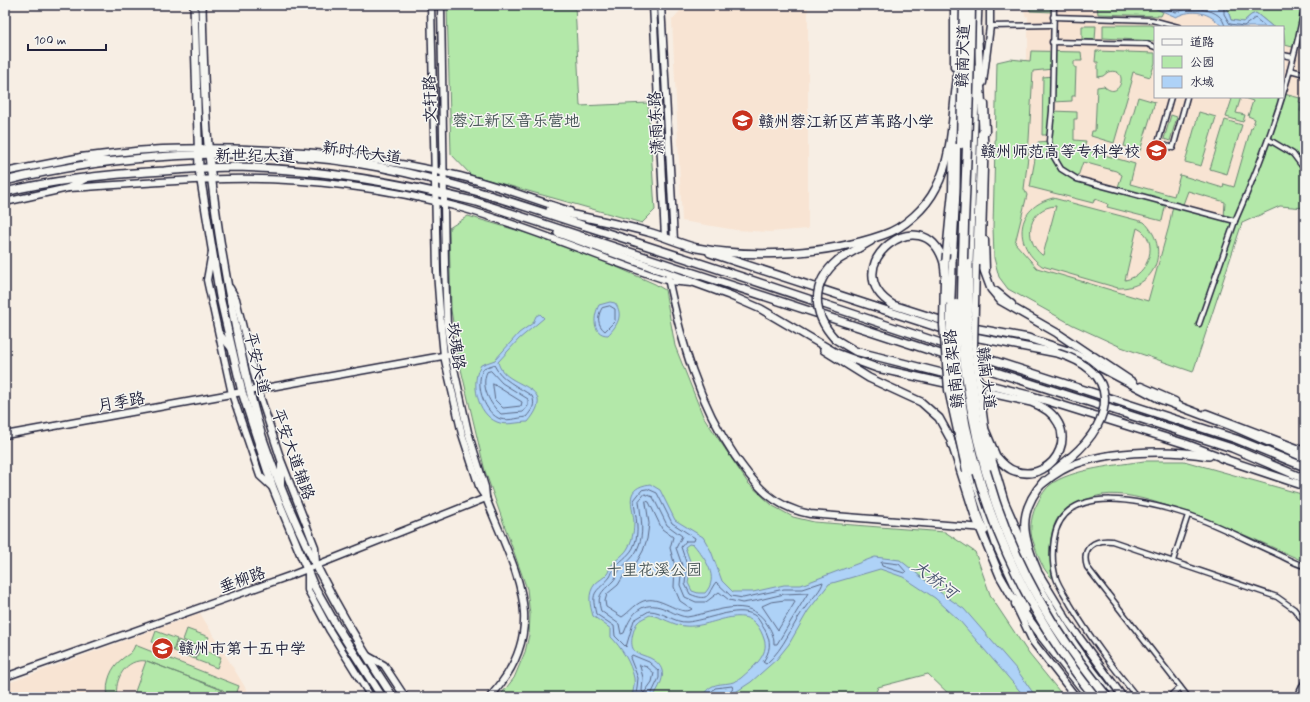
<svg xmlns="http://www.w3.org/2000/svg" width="1310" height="702" font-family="Mynerve,'LXGW WenKai TC',sans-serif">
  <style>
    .built { fill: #f8e4d3; fill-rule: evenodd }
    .green { fill: #b3e8a9; stroke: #6a8572; fill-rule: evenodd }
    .water { fill: #aed2f7; stroke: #768cac; fill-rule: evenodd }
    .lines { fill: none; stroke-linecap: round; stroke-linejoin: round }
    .shore { stroke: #5a6886; stroke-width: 1 }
    .street-casing { stroke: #22223b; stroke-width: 7 }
    .secondary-casing { stroke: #22223b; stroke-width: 9 }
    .primary-casing { stroke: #22223b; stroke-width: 10 }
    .street { stroke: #f6f6f2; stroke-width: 4 }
    .secondary { stroke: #f6f6f2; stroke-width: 6 }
    .primary { stroke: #f6f6f2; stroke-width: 7 }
    .secondary-bridge-casing { stroke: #22223b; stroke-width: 9; stroke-linecap: butt }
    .primary-bridge-casing { stroke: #22223b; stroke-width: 10; stroke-linecap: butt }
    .highway-bridge-casing { stroke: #22223b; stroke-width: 11; stroke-linecap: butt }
    .secondary-bridge { stroke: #f6f6f2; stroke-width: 6 }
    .primary-bridge { stroke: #f6f6f2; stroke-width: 7 }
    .highway-bridge { stroke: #f6f6f2; stroke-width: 8 }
    .labels { text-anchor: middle; stroke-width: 3; stroke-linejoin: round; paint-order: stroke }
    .street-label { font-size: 16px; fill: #22223b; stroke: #f6f6f2 }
    .park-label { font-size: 16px; fill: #465456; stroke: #f6f6f2 }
    .poi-label { font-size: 16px; fill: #22223b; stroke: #f6f6f2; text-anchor: start }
    .water-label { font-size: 17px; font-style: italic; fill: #4c5773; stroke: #f6f6f2 }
  </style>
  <rect width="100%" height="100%" fill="#f7eee4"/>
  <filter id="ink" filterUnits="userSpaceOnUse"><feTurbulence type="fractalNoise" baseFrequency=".025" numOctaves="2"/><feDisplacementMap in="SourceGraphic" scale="8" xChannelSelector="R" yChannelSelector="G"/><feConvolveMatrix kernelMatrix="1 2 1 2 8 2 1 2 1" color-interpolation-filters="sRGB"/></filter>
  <g filter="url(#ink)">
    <g class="built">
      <path d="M685,5L808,6V229L770,232L736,230L682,221L672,20Z"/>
      <path d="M1022,5H1305V208L1280,206L1242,223L1193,372L1121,347L1037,268L1015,243L1010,59L1026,61V48H1028V16L1026,17ZM1155,27H1283V97H1155Z"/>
      <path d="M200,613L251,697H5V689L8,683Z"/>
    </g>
    <g class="green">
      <path d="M447,5H575L580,106L648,103L655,210L642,223L471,175L451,154Z"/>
      <path d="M1029,5H1074V7H1054L1053,12L1030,11Z"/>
      <path d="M1099,5H1148L1163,12L1161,16L1098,14L1097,6Z"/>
      <path d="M1228,5H1305V42L1297,40L1296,48L1285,45L1283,27H1273L1256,13L1251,15L1243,22L1231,20L1227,8Z"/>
      <path d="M1103,25H1151L1156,27L1155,41L1103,38Z"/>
      <path d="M1082,26H1096L1095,40L1082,39Z"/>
      <path d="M1031,51L1081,52L1082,61H1074V67H1076L1075,96H1072V101L1053,102V111L1077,112V119H1074V140L1086,141L1084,149L1135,164L1130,184L1174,196L1180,175L1223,188L1224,184L1234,187L1251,128H1252L1255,119L1248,116L1253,101L1241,97L1236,113L1245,115L1243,122L1226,117L1232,99L1227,97H1283V80L1287,81L1284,94L1300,98L1299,102L1302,103L1300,111L1305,112V208L1280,206L1242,223L1193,372L1121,347L1073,325L1008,289L999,277L994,258L993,227L997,62L1010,59L1030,61ZM1053,69V76L1043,77L1042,135H1050L1049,141L1038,142L1030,187L1093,203L1095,199L1108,204L1107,207L1162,221L1166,203L1173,205L1169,226L1148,301L1037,268L1015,243L1027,195L1024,189L1028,157L1033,71ZM1083,162L1116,171L1122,175L1117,190L1077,179ZM1188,191L1225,202L1224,218L1182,207Z"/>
      <path d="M1096,51L1155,53V63L1150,77L1133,72L1131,80L1132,81L1114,143L1091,136L1092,131H1095L1097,87L1104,86C1120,103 1131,66 1108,72L1103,76L1098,77V62H1095Z"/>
      <path d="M1138,97L1155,102L1140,151L1124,146Z"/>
      <path d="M1199,112L1216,117L1201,166L1185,162Z"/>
      <path d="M1171,115L1177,117L1170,141L1164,139Z"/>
      <path d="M1225,120L1242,125L1227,174L1210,169Z"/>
      <path d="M1053,198L1144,222C1171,248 1156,289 1118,288L1042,266C1012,244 1016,207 1053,198ZM1056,206L1043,255H1042C1022,239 1029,207 1056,206ZM1137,228C1161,239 1149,276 1125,280Z"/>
      <path d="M468,216L567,245L655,284L665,290L675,346L703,416L748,483L773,506L793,517L814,522L945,532L975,552L991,597L1029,654L1064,697H952L928,674L878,687L874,697H499L514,678L525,652L529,635L530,615L527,589L485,471L460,365L451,310L449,228Z"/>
      <path d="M1144,461H1184L1305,495V562C1259,541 1213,520 1165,505C1145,499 1123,492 1102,495C1090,497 1070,505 1061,514C1047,528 1050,560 1052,578C1041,568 1038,555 1033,541C1029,531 1031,518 1035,508C1039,500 1043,491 1050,485C1070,469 1119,465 1144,461Z"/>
      <path d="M187,629L209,637L204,649L183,640Z"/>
      <path d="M156,631L177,639L173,651L152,642Z"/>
      <path d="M178,640L199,648L195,659L174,651Z"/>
      <path d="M135,645L239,686L237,692L240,697H230L223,690L147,661L222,690L220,697H133L146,661C126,658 114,679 117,697H108C105,683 111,667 122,659C128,654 132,654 135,645Z"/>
      <path d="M200,649L221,657L217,668L196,660Z"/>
    </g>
    <g class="water">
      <path d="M1148,5H1228L1227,8L1231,20L1243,22L1251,15L1256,13L1273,27H1222C1210,12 1193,8 1176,17Z"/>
      <path d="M610,302L615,303C624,315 617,326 608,335C592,335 593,316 599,305Z"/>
      <path d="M540,314L544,318L519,339L498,362C504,390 561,382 528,422C518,422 506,426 497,422C477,414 470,381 481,365L495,360L519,333L533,323L536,316Z"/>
      <path d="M650,484L660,490L675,520L703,537L711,551L722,581L733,592H753L784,585H801L875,557L900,560L941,593L964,609L1017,670L1036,697H1025L959,620L935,598L903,577L880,569L829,584L808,611L789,644L777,659L751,682L728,697H702C713,677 727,689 741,678C752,668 770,655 764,639C750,596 714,629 685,626C672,625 663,617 650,615C646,617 640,619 637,623C633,630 628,647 636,652C640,655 646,656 650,658C670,668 662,683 653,697H632C633,691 635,684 634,678C631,663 621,647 611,637V629L593,616C590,605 587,594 595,584C599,580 604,578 607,574C609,572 609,568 611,566C617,558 625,555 629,546C633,538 634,529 634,521C632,503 624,488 650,484ZM689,544L694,545C705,559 720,577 705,593H698L692,591L688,583L691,564L685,547Z"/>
    </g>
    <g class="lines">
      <g class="shore">
        <path d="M1158,5L1176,12C1190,7 1222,6 1225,27"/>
        <path d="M1224,5V14L1230,24L1244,26L1255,18L1266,27"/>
        <path d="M610,306L615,309V321L605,331C597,325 597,316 602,308Z"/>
        <path d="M494,365C501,380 519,387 532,396C536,405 532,410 526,417C518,418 505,422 498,418C483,410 474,382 484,368Z"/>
        <path d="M491,371L502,383L528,399V406L523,412L501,414C490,405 480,386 487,372Z"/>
        <path d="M493,384L522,402L521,406L503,408L495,400Z"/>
        <path d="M648,489L657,493L672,523L695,538L694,541H686L681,547L687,565L685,584L690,594C711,603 707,593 716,582L731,596L743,598L784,589H802L823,582C822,589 812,599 807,605C792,624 785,648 766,664L763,662C770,651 772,643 765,630C762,626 759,618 754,615C737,605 706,621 687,622C674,623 663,611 649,611L634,620L626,647L615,636L614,626L596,614C590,589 597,593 610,577C612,574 612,571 614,569C619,561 628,557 633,548C641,532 635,517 634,500L642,490Z"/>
        <path d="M645,494L653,497L667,525L682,536L676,548L682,565L680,585L685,597L696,602H706L719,592L729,600L742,603L755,601L784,594L808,593L777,644H774C774,636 771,630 767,624C749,594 714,613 687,617C677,616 670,610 660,607C639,601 630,617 624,633L621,634L619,624L601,611C596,595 602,592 612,582C616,579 616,575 619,571C624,564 632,560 637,550C645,534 641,519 639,501Z"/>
        <path d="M646,501L649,502L662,529L673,537L670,548L675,566L674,587L680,601L692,609C682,617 662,597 647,600C636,602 630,612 622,617L606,607L605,601L607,594L618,585L624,575L635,565L643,551L647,539L649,524Z"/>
        <path d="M883,562L899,564L906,572L904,573L882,566L881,563Z"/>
        <path d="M785,600H794L795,602L778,630L762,606L771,602Z"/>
        <path d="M640,665L647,667L654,673L652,682L644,693L642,691L643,678Z"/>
        <path d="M636,697L638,678L630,658L632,655L649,662L659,671V678L650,697"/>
        <path d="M707,697L715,688L732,686L733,689L728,693L727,697"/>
      </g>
      <defs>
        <g id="street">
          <path d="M1054,5L1052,111L1049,141L1051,152L1061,169L1077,179L1235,221C1266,152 1291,80 1305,5"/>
          <path d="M1053,17L1152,20L1178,27"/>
          <path d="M990,26L1053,25"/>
          <path d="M1052,42L1147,44L1155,47"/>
          <path d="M1283,55L1293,57"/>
          <path d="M1290,70L1305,74"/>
          <path d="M1171,97L1158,143L1173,148L1187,97"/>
          <path d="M1268,139L1293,154L1305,170"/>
          <path d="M1199,324L1235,221"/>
          <path d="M1173,561L1188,515"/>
          <path d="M1137,697C1113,667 1090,638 1070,604C1066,596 1059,587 1056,578C1052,565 1052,552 1054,539C1063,478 1151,503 1189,515C1218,525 1246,540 1275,553C1284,557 1295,564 1305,566"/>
          <path d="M1169,697L1180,687"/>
          <path d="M1188,697L1087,567C1081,548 1094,539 1112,541L1277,597L1294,609L1305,623"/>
          <path d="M1297,697L1305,680"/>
        </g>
        <g id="secondary">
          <path d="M431,5L437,272L441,325L444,356L462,434L480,489L486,498C515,573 553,627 490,697"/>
          <path d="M441,5L445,267L447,325L451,355L468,432L485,487L486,497"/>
          <path d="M653,5L665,237"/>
          <path d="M661,5L674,240"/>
          <path d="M954,67V5"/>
          <path d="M983,83L990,26V5"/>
          <path d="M985,104L986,132"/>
          <path d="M81,157C108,154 136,150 163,149C261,146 359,152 455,175C494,184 532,199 570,211"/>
          <path d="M5,172L81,157L108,161"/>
          <path d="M68,188C120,185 173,180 226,179C301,177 390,188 462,208C532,228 599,258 669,281L691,283"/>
          <path d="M5,202L68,188L87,178"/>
          <path d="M985,240L986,270"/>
          <path d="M212,252L207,280L232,394L260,476L273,488"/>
          <path d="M946,253L952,191L953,139"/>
          <path d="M976,265L981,134"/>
          <path d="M668,278C681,341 698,402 735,456C756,486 773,507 810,514L984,528"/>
          <path d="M230,288L236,299L258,390L281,460L315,547L316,564"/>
          <path d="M996,291L1012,304"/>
          <path d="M219,333L231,348"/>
          <path d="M1094,356L1133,382"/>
          <path d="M1141,386L1175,401"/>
          <path d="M254,390L448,355"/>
          <path d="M1206,413L1305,451"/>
          <path d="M5,435L242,392"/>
          <path d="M994,465L1005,502L1027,552"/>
          <path d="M966,471L977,511L985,531"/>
          <path d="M281,485V465"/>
          <path d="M1035,567L1069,623L1123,697"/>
          <path d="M308,573V590L330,631L371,697"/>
          <path d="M1015,604L1033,642L1076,697"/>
          <path d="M366,655L384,665L405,697"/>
          <path d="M5,677L292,575L486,498"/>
        </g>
        <g id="primary">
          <path d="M194,5L199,169L220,297L242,392L273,488L313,584L336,625L382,697"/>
          <path d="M202,5C203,55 204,106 209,155C215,214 224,271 236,329C244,366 251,403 263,439C294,531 340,617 393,697"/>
          <path d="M977,24L984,147L981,262L991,289L1001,301L1057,333L1097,360"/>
          <path d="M977,29L978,5"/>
          <path d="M957,85L959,5"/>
          <path d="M5,181C111,154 247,146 356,163C433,175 508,201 582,225C706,264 828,306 950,346"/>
          <path d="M5,192C57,179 110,174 164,171C188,169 213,167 237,167C318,169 398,182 477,202L950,357"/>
          <path d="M550,210C583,217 616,223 648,232C664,236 680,244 697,248C752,259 829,254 883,235C904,228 926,208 936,188C953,156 952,116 957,81"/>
          <path d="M558,233L729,295L761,309L836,353L877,368L1031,402C1089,423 1055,485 1015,471C1007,469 1001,462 996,456"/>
          <path d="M710,253L949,331"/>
          <path d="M838,260L871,241"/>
          <path d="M952,261L956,192L957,111"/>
          <path d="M944,263C924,195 833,268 893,305L956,325"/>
          <path d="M969,264L976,69"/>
          <path d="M968,327L1028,338L1071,352L1160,399L1234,427L1305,458"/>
          <path d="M969,336L1057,353"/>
          <path d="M835,339L855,351L1032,396L1186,444L1226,459"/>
          <path d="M824,350L869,378L921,402L939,418L950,438L975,516L1000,576L1011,595L1043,638"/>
          <path d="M970,353L1236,439L1305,467"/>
          <path d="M971,364L1232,448L1305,479"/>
          <path d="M1221,458L1305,486"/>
          <path d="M989,466C1014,549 1058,629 1113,697"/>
          <path d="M972,471L996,544L1026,609"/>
          <path d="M1053,472L1071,457"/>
          <path d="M1042,484C1048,479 1055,474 1062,470C1099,450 1168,449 1209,456"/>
          <path d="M1037,570C1022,535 1017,512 1044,481"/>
          <path d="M1041,636L1089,697"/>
        </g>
      </defs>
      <use href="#street" class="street-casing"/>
      <use href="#secondary" class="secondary-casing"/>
      <use href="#primary" class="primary-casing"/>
      <use href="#street" class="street"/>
      <use href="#secondary" class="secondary"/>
      <use href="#primary" class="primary"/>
      <defs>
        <g id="secondary-bridge">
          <path d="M976,265L974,346L985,428"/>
          <path d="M945,267L946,253"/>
          <path d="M944,278L943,325L948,390L966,471"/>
          <path d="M987,442L994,465"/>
        </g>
        <g id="primary-bridge">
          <path d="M952,261C952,303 946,348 953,390C957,418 964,444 972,471"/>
          <path d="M944,263L948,300"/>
          <path d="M969,264L968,347L978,421L989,466"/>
          <path d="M835,339C811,313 811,283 838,260"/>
          <path d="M1057,353C1121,372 1115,419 1071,457"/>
          <path d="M983,425L996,456"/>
        </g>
        <g id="highway-bridge">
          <path d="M971,5C970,78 967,151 964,224C963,274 959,324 966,374C977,460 1005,546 1051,620C1068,647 1087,672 1107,697"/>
          <path d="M961,144L964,5"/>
          <path d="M956,304C955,333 955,366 960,395C977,504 1025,611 1095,697"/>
        </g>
      </defs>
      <use href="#secondary-bridge" class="secondary-bridge-casing"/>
      <use href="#primary-bridge" class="primary-bridge-casing"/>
      <use href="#highway-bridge" class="highway-bridge-casing"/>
      <use href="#secondary-bridge" class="secondary-bridge"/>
      <use href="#primary-bridge" class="primary-bridge"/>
      <use href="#highway-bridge" class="highway-bridge"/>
    </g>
  </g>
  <defs>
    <symbol id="school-disc" viewBox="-11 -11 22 22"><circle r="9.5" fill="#c8321e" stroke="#f6f6f2"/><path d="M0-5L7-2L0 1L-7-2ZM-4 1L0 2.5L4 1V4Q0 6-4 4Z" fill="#fff"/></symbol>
    <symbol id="university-disc" viewBox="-11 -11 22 22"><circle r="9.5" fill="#c8321e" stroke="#f6f6f2"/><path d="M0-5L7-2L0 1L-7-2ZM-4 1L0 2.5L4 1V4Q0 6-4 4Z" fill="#fff"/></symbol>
  </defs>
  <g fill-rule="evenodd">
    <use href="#school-disc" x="730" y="108" width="25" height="25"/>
    <use href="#university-disc" x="1144" y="138" width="25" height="25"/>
    <use href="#school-disc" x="150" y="636" width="25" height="25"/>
  </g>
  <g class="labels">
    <g class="street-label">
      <text transform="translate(962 56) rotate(-88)" y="6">赣南大道</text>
      <text transform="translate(429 99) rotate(-91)" y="6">文轩路</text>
      <text transform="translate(655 123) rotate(-93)" y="6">潇雨东路</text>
      <text transform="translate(362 152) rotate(8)" y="6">新时代大道</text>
      <text transform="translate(255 155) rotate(1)" y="6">新世纪大道</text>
      <text transform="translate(457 346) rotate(82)" y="6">玫瑰路</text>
      <text transform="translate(258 363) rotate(77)" y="6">平安大道</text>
      <text transform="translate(953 369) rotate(-96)" y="6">赣南高架路</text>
      <text transform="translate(987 378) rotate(83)" y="6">赣南大道</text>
      <text transform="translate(121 401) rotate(-10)" y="6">月季路</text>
      <text transform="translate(294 454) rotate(70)" y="6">平安大道辅路</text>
      <text transform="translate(242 579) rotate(-20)" y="6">垂柳路</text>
    </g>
    <g class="park-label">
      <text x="516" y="126">蓉江新区音乐营地</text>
      <text x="654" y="575">十里花溪公园</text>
    </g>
    <g class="poi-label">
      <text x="758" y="127">赣州蓉江新区芦苇路小学</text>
      <text x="1140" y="157" text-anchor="end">赣州师范高等专科学校</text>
      <text x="178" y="654">赣州市第十五中学</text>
    </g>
    <g class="water-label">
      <text transform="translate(935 579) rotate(38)" y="6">大桥河</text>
    </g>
  </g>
  <rect width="1310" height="702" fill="none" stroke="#f6f6f2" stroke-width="20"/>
  <rect x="10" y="10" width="1290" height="682" fill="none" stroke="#22223b" stroke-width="1.5" filter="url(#ink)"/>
  <rect x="1154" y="26" width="130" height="72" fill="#f6f6f2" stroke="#a1a1a9"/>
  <rect x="1162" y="39" width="20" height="6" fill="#f6f6f2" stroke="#a1a1a9"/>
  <text x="1190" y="46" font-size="12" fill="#22223b">道路</text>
  <rect x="1162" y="56" width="20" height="12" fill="#b3e8a9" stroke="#a1a1a9"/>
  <text x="1190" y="66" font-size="12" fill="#22223b">公园</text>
  <rect x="1162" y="76" width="20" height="12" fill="#aed2f7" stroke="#a1a1a9"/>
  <text x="1190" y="86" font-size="12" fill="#22223b">水域</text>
  <path d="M28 44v6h78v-6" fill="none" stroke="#22223b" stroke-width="2"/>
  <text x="34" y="44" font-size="12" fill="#22223b" stroke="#f6f6f2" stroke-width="3" paint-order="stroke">100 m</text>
</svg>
